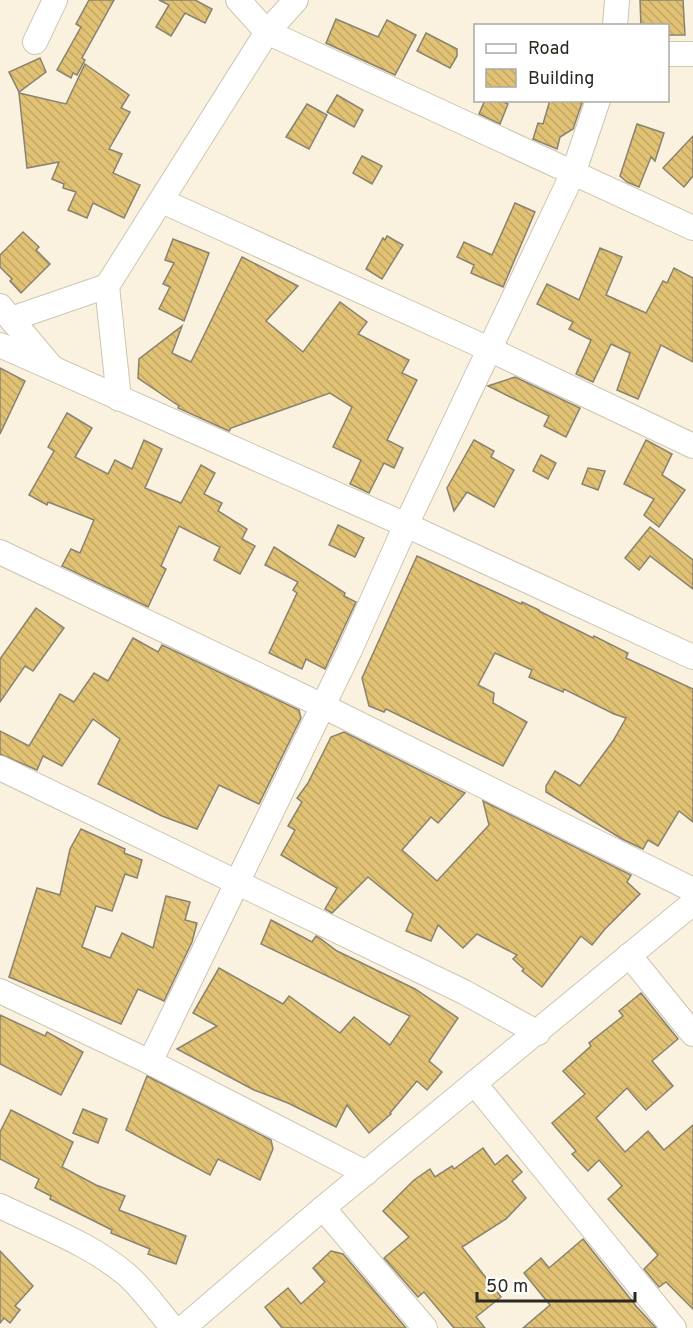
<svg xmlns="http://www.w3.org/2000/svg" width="693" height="1328" font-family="Overpass,sans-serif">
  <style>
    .building { fill: url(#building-back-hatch); stroke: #8a8271; stroke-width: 1.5 }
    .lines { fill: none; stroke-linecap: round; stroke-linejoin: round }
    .minor-casing { stroke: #ccc5b1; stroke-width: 26 }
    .minor { stroke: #fff; stroke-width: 24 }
  </style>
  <defs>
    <pattern id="building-back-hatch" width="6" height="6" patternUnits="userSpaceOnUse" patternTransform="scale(1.5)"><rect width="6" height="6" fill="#e1c274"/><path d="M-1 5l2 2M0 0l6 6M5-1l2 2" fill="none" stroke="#c1a764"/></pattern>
  </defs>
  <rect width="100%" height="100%" fill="#faf2df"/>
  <g class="building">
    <path d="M89,0H114L82,58L85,60L77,75L73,73L71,78L57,70L81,27L76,24Z"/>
    <path d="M159,0H195L212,9L205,23L185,13L171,36L156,27L169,5Z"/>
    <path d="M640,0H683L685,35H668V26H641Z"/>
    <path d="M336,19L378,37L387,20L416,35L395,75L326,43Z"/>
    <path d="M426,33L457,49V56L450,68L417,51Z"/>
    <path d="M40,58L46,72L19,92L9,72Z"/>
    <path d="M85,64L129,95L121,108L130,112L109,149L122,154L113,173L140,185L124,218L93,203L87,218L68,210L76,192L63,188L64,184L52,179L59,162L27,168L19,93L66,104Z"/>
    <path d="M337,95L363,110L354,127L327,112Z"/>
    <path d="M485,100H499L508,104L500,124L479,114Z"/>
    <path d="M550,100H583L573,129L560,137L557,149L533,139L538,123L543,124Z"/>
    <path d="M307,104L327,115L309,149L286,137Z"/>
    <path d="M637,124L664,133L655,161L651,157L639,187L627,182L620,176Z"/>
    <path d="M693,136V176L684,187L663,168Z"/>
    <path d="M362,156L382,166L372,184L353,173Z"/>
    <path d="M515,203L535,212L503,287L471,273L474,265L457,257L464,242L492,255Z"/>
    <path d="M23,232L39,247L36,250L50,264L21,293L10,281L12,279L0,267V255Z"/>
    <path d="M387,236L403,245L382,279L366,269L383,238L385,240Z"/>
    <path d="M173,239L209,253L184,321L159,309L170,287L163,284L174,263L165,260Z"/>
    <path d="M600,248L622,257L606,295L646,313L663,281L667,283L674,268L693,278V362L661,345L638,399L617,390L630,353L611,344L593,382L576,374L591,340L569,329L573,322L537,304L547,284L579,300Z"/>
    <path d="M242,257L298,286L266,321L303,352L340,302L367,322L358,334L409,360L402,373L417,380L387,440L403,448L394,468L384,463L369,493L350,484L361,460L333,447L352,407L330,393L231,428L229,431L178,408L179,406L138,378L139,359L182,326L172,353L191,362Z"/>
    <path d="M0,368L25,381L0,434Z"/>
    <path d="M515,377L580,408L566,437L544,426L549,416L488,386Z"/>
    <path d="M67,413L92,428L75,457L108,474L115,460L132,469L144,440L162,449L145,488L181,503L201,465L215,473L204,494L222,503L218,511L247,529L242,539L255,546L240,574L214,560L220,547L179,526L161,566L166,569L148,607L62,566L71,549L80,553L94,520L48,502L47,505L29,495L54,451L48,447Z"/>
    <path d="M474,440L494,451L491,457L514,470L494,507L467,492L454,511L447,488Z"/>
    <path d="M646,440L672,454L662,475L685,490L659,527L644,515L654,499L624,484Z"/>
    <path d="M541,455L556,463L548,479L533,471Z"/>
    <path d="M588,468L605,471L598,490L582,484Z"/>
    <path d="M338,525L364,538L355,557L329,545Z"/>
    <path d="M650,527L693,560V589L650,556L639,570L625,558Z"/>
    <path d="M274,547L345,593L344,596L356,602L325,669L306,659L302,669L269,653L297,593L293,590L298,582L265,565Z"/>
    <path d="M417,556L521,604L522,602L539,610V611L593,638L594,636L628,653L626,658L693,689V822L679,811L658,846L648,840L643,849L622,839L546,792V786L555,771L580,786L613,741L626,718L614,714L564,689L563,692L529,677L532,670L495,653L478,685L494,693L493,703L527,722L503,766L386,709L384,712L369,706L362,678Z"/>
    <path d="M36,608L64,628L33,671L25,666L0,702V659Z"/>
    <path d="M133,638L158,652L162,645L299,710L301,718L259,804L219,785L197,829L162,816L98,784L120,739L93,719L62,766L43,756L37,770L0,754V731L29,746L60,694L74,702L94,673L108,681Z"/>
    <path d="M344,732L465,793L438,823L431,817L402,850L437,881L489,825L483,801L631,875L627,882L640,894L605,929L592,945L581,936L542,987L522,971L524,969L513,959L517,955L477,934L463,948L438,925L431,941L406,931L413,914L368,877L332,913L325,909L337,888L281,855L295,830L288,826L302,802L297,798L308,783L331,737Z"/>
    <path d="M81,829L125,849L124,853L142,860L137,878L125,874L112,911L96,906L82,947L110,958L122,933L153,948L166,896L190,902L185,920L197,923L192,942L164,1001L138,989L121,1024L9,977L37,888L60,895L70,849Z"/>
    <path d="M271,920L312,942L316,936L318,937L337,951L415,989L458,1018L429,1061L442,1072L427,1090L417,1081L390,1113L391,1114L369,1133L347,1105L336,1127L288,1103L254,1090L177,1049L217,1026L193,1013L219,968L283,1004L289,996L340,1033L354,1017L390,1045L410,1016L261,944Z"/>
    <path d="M641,993L678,1039L652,1061L673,1086L646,1110L627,1088L596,1118L625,1152L648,1131L664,1150L693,1125V1309L666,1282L659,1287L644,1269L658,1255L608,1199L622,1186L599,1160L588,1171L572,1154L576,1151L552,1123L585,1094L563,1071L591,1046L589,1043L623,1016L619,1011Z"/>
    <path d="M0,1015L45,1036L47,1032L83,1052L61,1095L0,1064Z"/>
    <path d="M147,1076L271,1140L273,1149L260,1180L218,1159L210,1175L126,1130Z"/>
    <path d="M83,1109L107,1119L98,1143L73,1133Z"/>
    <path d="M11,1110L73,1142L62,1167L96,1185L125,1196L119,1210L186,1236L176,1264L148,1254L150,1249L111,1233L112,1230L50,1199L51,1196L35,1188L39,1179L0,1159V1132Z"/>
    <path d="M483,1148L495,1165L507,1155L522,1172L512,1181L526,1198L506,1219L462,1247L501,1297L476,1317L485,1328H454L424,1292L418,1297L384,1258L409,1237L383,1211L414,1180L430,1169L435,1177L452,1166L454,1169Z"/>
    <path d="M583,1239L636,1306L656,1328H523L550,1305L524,1273L541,1258L549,1268Z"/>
    <path d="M0,1251L33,1286L15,1306L20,1310L10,1323L4,1318L0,1323Z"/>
    <path d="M331,1251L343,1254L406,1328H282L265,1307L288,1288L301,1304L325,1282L313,1268Z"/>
  </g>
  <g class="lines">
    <defs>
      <g id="minor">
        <path d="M238,0L267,32L693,228"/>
        <path d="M615,26L617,0"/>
        <path d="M35,42L55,0"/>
        <path d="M668,54H693"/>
        <path d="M162,201L489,349L693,446"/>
        <path d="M107,286L119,399"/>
        <path d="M0,306L49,364"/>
        <path d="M11,319L107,286L267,32L296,0"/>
        <path d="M0,345L406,525L693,657"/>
        <path d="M0,552L323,706L693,890"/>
        <path d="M0,768L464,992L538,1033"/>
        <path d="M629,955L693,1034"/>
        <path d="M0,991L150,1062L366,1173"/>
        <path d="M150,1062L349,652L406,525L574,171L598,100"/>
        <path d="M475,1084L674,1328"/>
        <path d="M0,1206C43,1227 91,1244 127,1275C144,1290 158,1311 173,1328"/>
        <path d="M323,1208L425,1328"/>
        <path d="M183,1328L323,1208L693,903"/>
      </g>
    </defs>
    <use href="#minor" class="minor-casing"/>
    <use href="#minor" class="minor"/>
  </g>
  <rect x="474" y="24" width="195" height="78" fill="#ffffff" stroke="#aba9a7" stroke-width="1.5"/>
  <rect x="486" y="44" width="30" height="9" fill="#ffffff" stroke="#aba9a7" stroke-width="1.5"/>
  <text x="528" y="54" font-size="18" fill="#2c2922">Road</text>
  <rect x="486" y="69" width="30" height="18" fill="url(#building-back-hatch)" stroke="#aba9a7" stroke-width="1.5"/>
  <text x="528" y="84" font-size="18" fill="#2c2922">Building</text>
  <path d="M477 1292v9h158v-9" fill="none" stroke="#2c2922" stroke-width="3"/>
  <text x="486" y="1292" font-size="18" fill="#2c2922" stroke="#ffffff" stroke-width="4.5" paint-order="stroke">50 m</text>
</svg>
